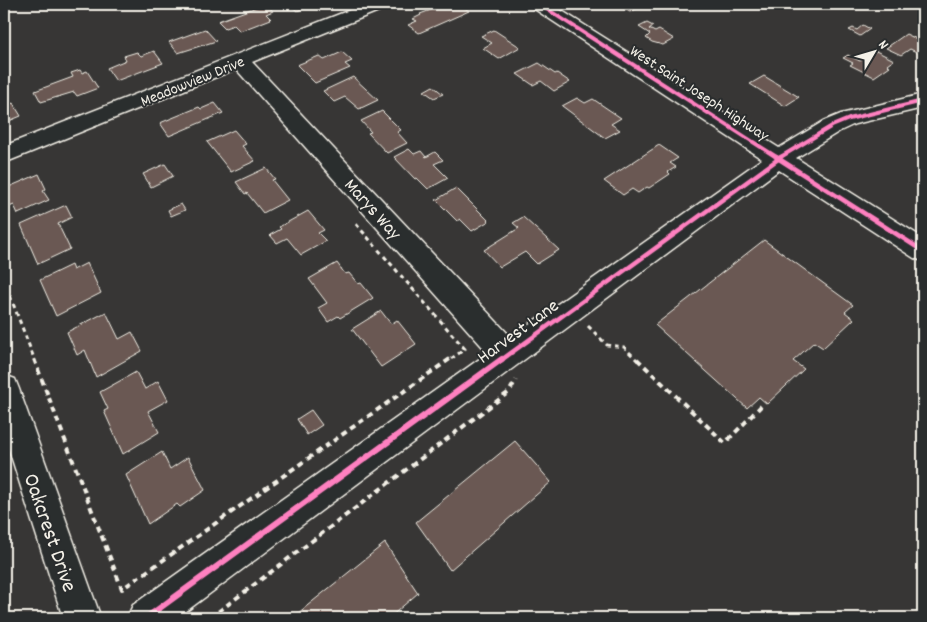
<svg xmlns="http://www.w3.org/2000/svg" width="927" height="622" font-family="Dekko,sans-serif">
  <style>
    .building { fill: #6a5953; stroke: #f4f1e8 }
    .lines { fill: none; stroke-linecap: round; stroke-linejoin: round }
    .minor-casing { stroke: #f4f1e8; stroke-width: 3 }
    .path-far1 { stroke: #f4f1e8; stroke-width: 3; stroke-dasharray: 4.5 4; stroke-linecap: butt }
    .path { stroke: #f4f1e8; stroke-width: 4; stroke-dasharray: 6 4.5; stroke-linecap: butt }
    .minor { fill: #2a2d2e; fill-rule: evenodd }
    .cycleway-far2-casing { stroke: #2a2d2e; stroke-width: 6 }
    .cycleway-far1-casing { stroke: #2a2d2e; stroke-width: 8 }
    .cycleway-casing { stroke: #2a2d2e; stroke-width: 9 }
    .cycleway-far2 { stroke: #ff80c0; stroke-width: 4 }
    .cycleway-far1 { stroke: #ff80c0; stroke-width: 4.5 }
    .cycleway { stroke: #ff80c0; stroke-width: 6 }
    .labels { text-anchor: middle; stroke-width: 4; stroke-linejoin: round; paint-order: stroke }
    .far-street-label { font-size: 16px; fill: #f4f1e8; stroke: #2a2d2e }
    .street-label { font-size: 19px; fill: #f4f1e8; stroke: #2a2d2e }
    .near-street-label { font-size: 22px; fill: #f4f1e8; stroke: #2a2d2e }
  </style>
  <rect width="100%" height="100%" fill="#373635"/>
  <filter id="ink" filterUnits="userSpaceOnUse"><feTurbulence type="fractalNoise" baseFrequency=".02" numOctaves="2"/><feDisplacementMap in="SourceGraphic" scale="10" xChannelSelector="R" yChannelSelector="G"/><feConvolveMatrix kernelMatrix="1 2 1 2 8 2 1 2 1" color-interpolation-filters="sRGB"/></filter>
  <g filter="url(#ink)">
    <g class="building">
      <path d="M265,4L273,11L266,14L271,19L240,31L234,25L225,28L218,21Z"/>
      <path d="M289,4H315L297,11Z"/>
      <path d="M447,4L451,8L459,4L469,11L419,33L408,25L417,21L413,19L421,15L420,14Z"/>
      <path d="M605,4H638L642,6L630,12L614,4L609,6Z"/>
      <path d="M647,23L653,26L649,29L655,32L659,30L674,39L663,45L652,42L646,38L650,34L639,27Z"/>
      <path d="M863,25L870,29L860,36L849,30L853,28L857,30Z"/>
      <path d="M205,29L216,41L178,53L169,42Z"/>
      <path d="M494,30L520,47L499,59L483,48L492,43L481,36Z"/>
      <path d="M906,34L923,42V55L910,49L901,55L886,48Z"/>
      <path d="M154,51L163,63L116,81L107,68L126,60L124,56L137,52L141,56Z"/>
      <path d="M876,51L894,60L887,65L890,66L874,77L850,65L853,63L843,58L848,55L860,61Z"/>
      <path d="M342,52L352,61L345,64L350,68L315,83L297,65L319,56L324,60Z"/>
      <path d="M539,63L555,74L557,73L570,82L554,91L541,81L533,85L517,74Z"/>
      <path d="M80,70L82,73L87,71L98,88L77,96L74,92L41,102L35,91L73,77L71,73Z"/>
      <path d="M764,76L799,97L785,106L750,84Z"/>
      <path d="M353,77L378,100L359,109L345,97L334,102L323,91Z"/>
      <path d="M433,86L443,94L434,98L424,91Z"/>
      <path d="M577,98L585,103L593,99L621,118L611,124L620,130L605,138L562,106Z"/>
      <path d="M13,103L21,116L4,123V107Z"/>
      <path d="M215,103L223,113L169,136L160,123L199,107L201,109Z"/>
      <path d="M382,111L401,130L397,132L407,143L387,153L368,133L371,132L361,121Z"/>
      <path d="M234,130L246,144L242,146L255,161L231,172L207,142Z"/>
      <path d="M659,145L678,158L670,163L676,167L668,172L670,174L649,188L647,187L638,193L632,189L623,195L604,181Z"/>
      <path d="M409,149L414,154L421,151L426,157L435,152L443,160L434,164L448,178L428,189L417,178L415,179L394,157Z"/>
      <path d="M165,164L173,176L151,187L143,174Z"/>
      <path d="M266,168L275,179L272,180L288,200L263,213L247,193L245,194L236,182Z"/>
      <path d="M39,174L46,189L43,191L49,200L18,214L14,205L9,207L4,194V189Z"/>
      <path d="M456,188L489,221L472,231L460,219L457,221L436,200Z"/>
      <path d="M181,204L185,210L171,216L168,210Z"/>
      <path d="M66,205L72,217L58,224L70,249L38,264L21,225Z"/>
      <path d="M308,211L324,230L318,233L326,241L301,255L287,238L277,243L270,235L281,229L279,227Z"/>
      <path d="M523,217L559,250L537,264L525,252L500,267L484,250L519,228L513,223Z"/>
      <path d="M764,240L853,305L845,312L854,319L823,348L814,342L793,361L804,369L767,404L759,397L747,408L655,325Z"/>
      <path d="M87,263L101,293L56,316L40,280L71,265L73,270Z"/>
      <path d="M337,263L345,274L349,273L358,284L361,283L373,298L340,318L338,316L328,322L318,308L327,303L309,279Z"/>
      <path d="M381,311L391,324L397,320L416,344L381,367L352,329Z"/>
      <path d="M106,312L119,339L132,332L142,351L96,377L85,350L77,355L67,332Z"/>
      <path d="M136,372L145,389L158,381L168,400L148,411L159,432L123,454L104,411L108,409L100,392Z"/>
      <path d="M311,410L322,425L307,435L297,419Z"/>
      <path d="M515,441L551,482L450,570L416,522Z"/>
      <path d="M162,452L170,469L188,457L205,490L180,507L177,504L148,524L126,475Z"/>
      <path d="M385,543L418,593L389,618H292Z"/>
    </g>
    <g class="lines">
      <defs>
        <g id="minor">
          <path d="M365,4H389L386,8L252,62L511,337L762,159L533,8L530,4H551L779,148L824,121L841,114L923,94V108L855,124L840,131L796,158L923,238V261L914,258L779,170L177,618H127L133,605L488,353L236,69L4,163V146Z"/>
          <path d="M4,375L15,379L19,389L101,618H63L4,434Z"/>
        </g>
      </defs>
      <use href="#minor" class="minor-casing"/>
      <g class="path-far1">
        <path d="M356,224L465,349L448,361"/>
        <path d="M4,280L35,361"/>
        <path d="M588,326L607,345L624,347L638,361"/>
      </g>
      <g class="path">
        <path d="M34,359L122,589L450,359"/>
        <path d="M637,359L725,443L761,406"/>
        <path d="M210,618L509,392L516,380"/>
      </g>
      <use href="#minor" class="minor"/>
      <defs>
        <g id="cycleway-far2">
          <path d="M539,4L778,158"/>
          <path d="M779,158L832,126L849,119L923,101"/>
        </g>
        <g id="cycleway-far1">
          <path d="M776,157L923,251"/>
          <path d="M500,361L781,157"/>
        </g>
        <path id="cycleway" d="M146,618L502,359"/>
      </defs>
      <use href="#cycleway-far2" class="cycleway-far2-casing"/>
      <use href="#cycleway-far1" class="cycleway-far1-casing"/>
      <use href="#cycleway" class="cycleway-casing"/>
      <use href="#cycleway-far2" class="cycleway-far2"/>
      <use href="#cycleway-far1" class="cycleway-far1"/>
      <use href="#cycleway" class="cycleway"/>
    </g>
  </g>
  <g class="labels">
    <g class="far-street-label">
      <text transform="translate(192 80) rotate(-22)" y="6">Meadowview Drive</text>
      <text transform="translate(700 92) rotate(33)" y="6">West Saint Joseph Highway</text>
    </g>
    <g class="street-label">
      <text transform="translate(374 208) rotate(48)" y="7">Marys Way</text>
      <text transform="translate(517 330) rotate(-36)" y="7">Harvest Lane</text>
    </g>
    <g class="near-street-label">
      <text transform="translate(52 532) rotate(71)" y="8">Oakcrest Drive</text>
    </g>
  </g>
  <rect width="927" height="622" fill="none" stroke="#2a2d2e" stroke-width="20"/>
  <rect x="10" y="10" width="907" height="602" fill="none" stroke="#f4f1e8" stroke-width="2" filter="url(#ink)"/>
  <g transform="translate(874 52) rotate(52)" stroke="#2a2d2e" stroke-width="4" paint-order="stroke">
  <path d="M0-4L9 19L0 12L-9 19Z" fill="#f4f1e8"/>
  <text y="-8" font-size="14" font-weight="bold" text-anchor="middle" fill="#f4f1e8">N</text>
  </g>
</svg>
